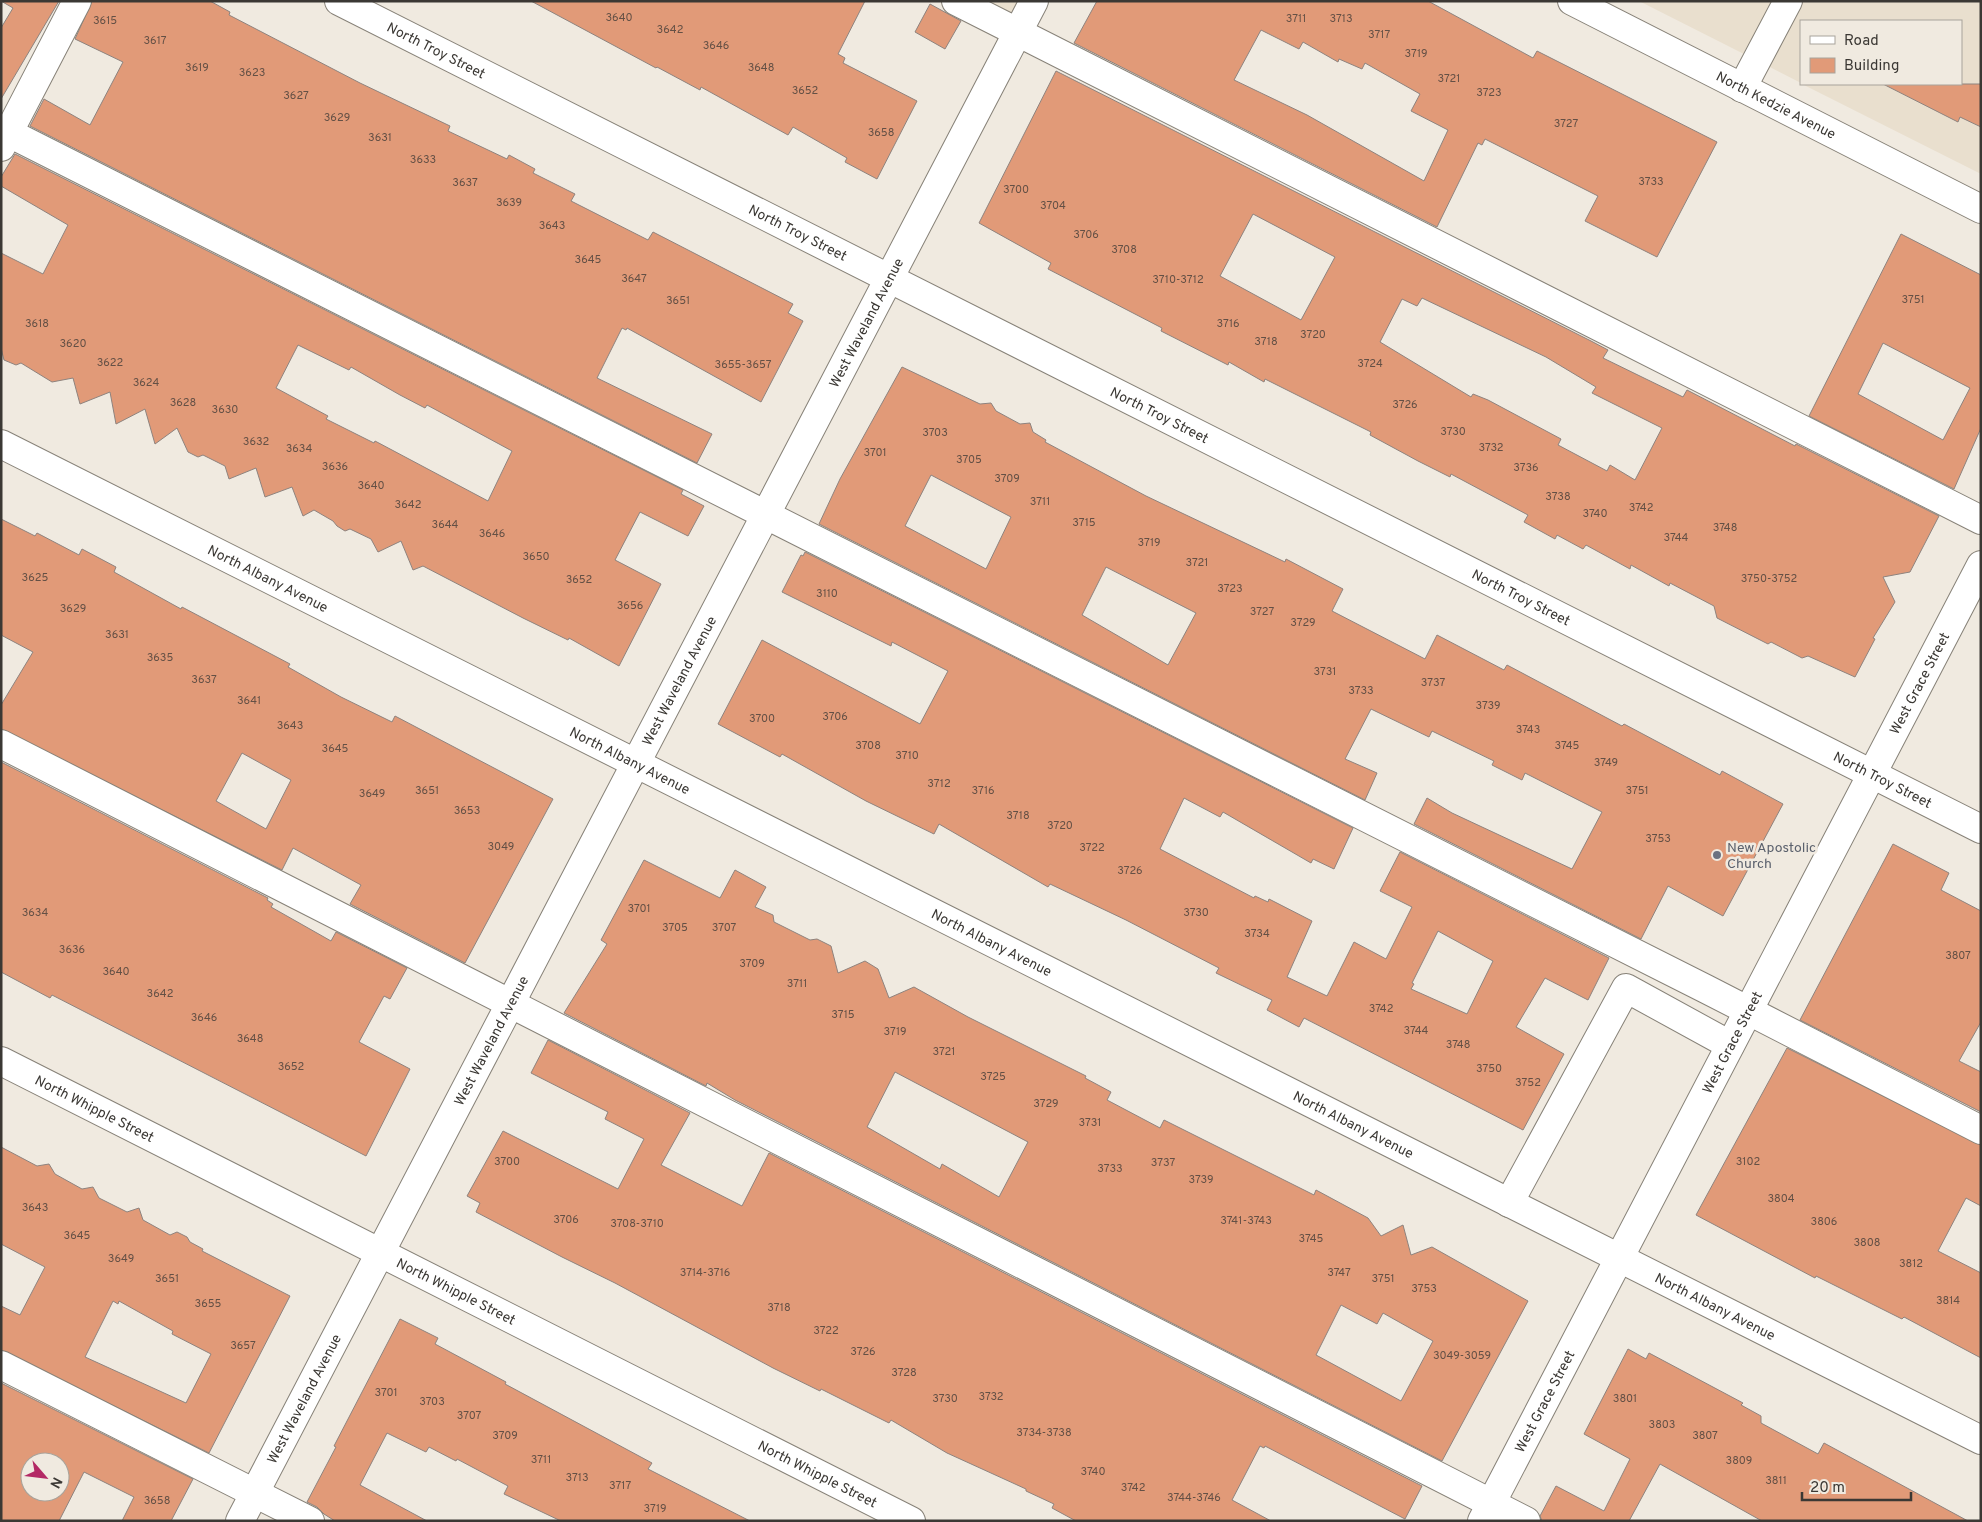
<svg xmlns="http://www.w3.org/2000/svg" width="1982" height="1522" font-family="Overpass,sans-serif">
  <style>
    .built { fill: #e9dfce }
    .building { fill: #e19a78; stroke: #8e837e; fill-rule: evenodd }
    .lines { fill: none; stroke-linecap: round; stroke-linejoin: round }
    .minor-casing { stroke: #878278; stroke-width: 30 }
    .major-casing { stroke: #878278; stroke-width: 30 }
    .minor { stroke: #fff; stroke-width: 28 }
    .major { stroke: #fff; stroke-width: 28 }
    .worship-dot { fill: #6b7280; stroke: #f0eae0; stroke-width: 2 }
    .labels { text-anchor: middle; stroke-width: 5; stroke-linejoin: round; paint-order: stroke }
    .number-label { font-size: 11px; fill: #645045 }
    .street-label { font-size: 14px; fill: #3b3834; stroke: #f0eae0 }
    .worship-label { font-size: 14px; fill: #5b616d; stroke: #f0eae0; text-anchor: start }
  </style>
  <rect width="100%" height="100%" fill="#f0eae0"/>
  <g class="built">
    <path d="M969,1H1032L1019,27Z"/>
    <path d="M1639,1H1981V174L1802,84H1961V21H1801V83Z"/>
  </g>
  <g class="building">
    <path d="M1,1H59L1,99V28L13,8Z"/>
    <path d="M92,1H210L230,12L229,15L360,83L450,126L448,131L507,159L509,155L535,169L533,173L575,194L571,201L648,240L653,232L793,304L788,313L803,321L761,402L627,328L626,330L622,328L597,378L712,434L697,463L30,126L44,99L90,125L123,62L75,39Z"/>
    <path d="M531,1H865L838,54L845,58L843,63L917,101L877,179L845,162L847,158L793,127L788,135L701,87L700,90L657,67L656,68Z"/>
    <path d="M1097,1H1428L1533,58L1537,51L1717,142L1657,257L1585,221L1598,196L1485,139L1482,145L1478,143L1437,227L1074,43ZM1261,30L1299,49L1303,42L1338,62L1339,59L1362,69L1365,63L1420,94L1411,111L1448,130L1424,181L1307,115L1234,80Z"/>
    <path d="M930,4L961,21L945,49L915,32Z"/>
    <path d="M1056,71L1591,341L1608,350L1603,358L1646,379L1683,397L1687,390L1795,446L1796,444L1939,516L1910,572L1883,577L1895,602L1873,638L1875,639L1855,677L1808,656L1802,658L1771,642L1768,644L1717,618L1714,606L1670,583L1669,586L1631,565L1630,569L1586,545L1583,549L1557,535L1555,539L1524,522L1528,515L1451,474L1450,477L1418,461L1370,435L1371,432L1265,379L1264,382L1229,362L1228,365L1161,331L1162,328L1048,269L1051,263L979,223ZM1253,214L1335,257L1301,320L1220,276ZM1422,298L1546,357L1596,387L1592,393L1662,428L1635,480L1610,465L1607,471L1558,445L1561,439L1488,400L1473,394L1471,397L1380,342L1402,299L1417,306Z"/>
    <path d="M1883,84H1981V127L1960,117L1958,122Z"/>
    <path d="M15,154L683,490L681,494L704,506L688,536L640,512L615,560L661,584L619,666L569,638L568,640L523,618L423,566L413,570L401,541L378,552L371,539L350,529L345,531L337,526L333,521L314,510L303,516L292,487L265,497L256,468L229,479L225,466L203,455L198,457L188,452L177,428L155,444L145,409L116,424L110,392L80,404L73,378L52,382L21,363L16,365L4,360L1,348V253L43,274L68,225L1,186V177ZM298,345L349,370L351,367L400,395L425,408L427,405L512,451L488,501L375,441L374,443L326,419L328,416L276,388Z"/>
    <path d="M1901,234L1981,275V428L1954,489L1809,416ZM1883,343L1970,388L1943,440L1858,394Z"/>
    <path d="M902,367L980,404L991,403L996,411L1020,424L1030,423L1033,432L1046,440L1045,442L1146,496L1285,562L1286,559L1343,589L1332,611L1425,659L1437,635L1504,670L1507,665L1622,726L1624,724L1720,775L1722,771L1783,804L1723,916L1668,886L1641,939L1414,824L1427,798L1452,813L1572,869L1602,812L1525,773L1522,780L1492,765L1494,761L1432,731L1429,737L1371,709L1345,759L1377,773L1365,800L819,524L840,479ZM931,475L1011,517L986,569L905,526ZM1106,567L1196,613L1168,665L1082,615Z"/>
    <path d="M1,519L35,536L37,533L79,555L82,549L116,567L114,572L181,609L182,607L290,664L288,667L341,697L392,722L395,716L553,799L465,963L350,904L361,885L293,848L282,870L1,729V705L33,652L1,635ZM242,753L291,780L266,829L216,801Z"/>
    <path d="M805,552L1353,828L1334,869L1313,859L1311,863L1223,812L1220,817L1184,798L1160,849L1254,898L1255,896L1268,902L1269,899L1312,921L1287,977L1327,996L1354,942L1386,959L1412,907L1380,891L1400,852L1609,958L1588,1000L1545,978L1516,1027L1564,1054L1523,1130L1304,1018L1299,1027L1267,1010L1272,1000L1216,973L1219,968L1126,920L1050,884L1048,887L939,824L934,834L866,801L782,754L780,757L718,724L762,640L920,724L948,671L892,642L891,646L782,592L801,555L803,556ZM1438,931L1493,961L1467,1014L1411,989L1414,984L1412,983Z"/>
    <path d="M1,762L268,898L267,900L273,904L271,907L331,941L336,932L407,968L390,999L384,996L359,1042L410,1069L366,1156L52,995L50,998L1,972Z"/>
    <path d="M1893,844L1949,873L1941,890L1981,911V1022L1959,1061L1981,1072V1112L1800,1020Z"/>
    <path d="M644,860L720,898L735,870L766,887L755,907L773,915L774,922L810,940L817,939L831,946L838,973L865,961L878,969L889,998L914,987L968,1017L1086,1076L1085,1078L1111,1092L1107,1100L1160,1128L1164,1120L1314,1195L1316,1190L1368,1218L1381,1236L1403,1225L1411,1255L1432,1247L1528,1301L1442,1461L735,1100L707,1083L706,1086L564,1013L607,944L601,940ZM895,1072L1028,1142L999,1197L942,1164L940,1169L867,1127ZM1341,1305L1377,1324L1383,1313L1433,1341L1401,1401L1316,1355Z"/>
    <path d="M548,1040L690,1113L661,1165L742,1206L769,1153L1422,1486L1405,1519L1265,1446L1264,1448L1260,1446L1232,1500L1271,1521H1076L1052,1508L1054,1504L1026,1491V1489L947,1453L891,1420L889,1423L821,1389L820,1391L773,1368L615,1283L562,1257L476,1212L480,1203L467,1196L503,1131L618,1189L644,1139L605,1119L608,1112L531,1073Z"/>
    <path d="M1787,1048L1981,1145V1206L1966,1198L1938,1251L1981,1273V1358L1904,1317L1902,1319L1816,1276L1815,1278L1696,1215Z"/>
    <path d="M1,1147L37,1166L49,1164L55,1174L82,1189L93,1187L99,1198L127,1212L139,1208L143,1220L170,1235L177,1232L187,1237L190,1242L203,1249L202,1251L290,1296L209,1453L1,1350V1306L20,1315L45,1267L1,1244ZM113,1301L118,1304L119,1301L173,1331L172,1334L211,1354L186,1403L85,1357Z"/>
    <path d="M400,1319L438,1338L435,1344L506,1382L505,1384L652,1463L648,1469L750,1521H561L504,1494L508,1486L457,1459L456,1461L429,1447L426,1452L387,1433L360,1485L427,1521H335L324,1514L317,1507L307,1502L336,1447L334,1446Z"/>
    <path d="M1628,1349L1646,1359L1649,1353L1743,1403L1741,1405L1761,1416V1423L1818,1454L1824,1443L1968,1521H1762L1660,1464L1629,1521H1542L1540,1516L1556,1486L1604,1511L1630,1459L1584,1434Z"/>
    <path d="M1,1383L193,1479L171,1521H122L134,1497L84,1472L59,1521H1ZM30,1462H60V1492H30Z"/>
  </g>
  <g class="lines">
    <defs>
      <g id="minor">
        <path id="s1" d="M339,1L1981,829"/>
        <path d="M956,1L1981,520"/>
        <path d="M1742,88L1788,1"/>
        <path d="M9,133L1706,989L1981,1130"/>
        <path d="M1,147L77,1"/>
        <path id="s2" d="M1,444L1981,1440"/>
        <path d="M1,744L1526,1521"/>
        <path id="s3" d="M1,1061L911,1521"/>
        <path d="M1509,1203L1626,988L1730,1045"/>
        <path d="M1,1365L310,1521"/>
        <path id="s4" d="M240,1521L1034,1"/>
        <path id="s5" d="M1482,1521L1981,565"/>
      </g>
      <g id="major">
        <path id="s6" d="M1572,1L1981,209"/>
      </g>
    </defs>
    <use href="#minor" class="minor-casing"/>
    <use href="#major" class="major-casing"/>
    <use href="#minor" class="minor"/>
    <use href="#major" class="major"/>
  </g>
  <circle class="worship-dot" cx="1717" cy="855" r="5"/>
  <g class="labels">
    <g class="number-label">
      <text x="619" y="21">3640</text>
      <text x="1296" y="22">3711</text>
      <text x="1341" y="22">3713</text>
      <text x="105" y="24">3615</text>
      <text x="670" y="33">3642</text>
      <text x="1379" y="38">3717</text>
      <text x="155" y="44">3617</text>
      <text x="716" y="49">3646</text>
      <text x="1416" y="57">3719</text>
      <text x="197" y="71">3619</text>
      <text x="761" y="71">3648</text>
      <text x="252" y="76">3623</text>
      <text x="1449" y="82">3721</text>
      <text x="805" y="94">3652</text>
      <text x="1489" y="96">3723</text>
      <text x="296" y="99">3627</text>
      <text x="337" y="121">3629</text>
      <text x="1566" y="127">3727</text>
      <text x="881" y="136">3658</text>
      <text x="380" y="141">3631</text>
      <text x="423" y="163">3633</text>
      <text x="1651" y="185">3733</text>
      <text x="465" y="186">3637</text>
      <text x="1016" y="193">3700</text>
      <text x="509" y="206">3639</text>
      <text x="1053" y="209">3704</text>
      <text x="552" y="229">3643</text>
      <text x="1086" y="238">3706</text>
      <text x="1124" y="253">3708</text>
      <text x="588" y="263">3645</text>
      <text x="634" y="282">3647</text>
      <text x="1178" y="283">3710-3712</text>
      <text x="1913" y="303">3751</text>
      <text x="678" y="304">3651</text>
      <text x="37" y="327">3618</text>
      <text x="1228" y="327">3716</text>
      <text x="1313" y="338">3720</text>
      <text x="1266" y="345">3718</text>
      <text x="73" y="347">3620</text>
      <text x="110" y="366">3622</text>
      <text x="1370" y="367">3724</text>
      <text x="743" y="368">3655-3657</text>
      <text x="146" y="386">3624</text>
      <text x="183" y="406">3628</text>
      <text x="1405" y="408">3726</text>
      <text x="225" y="413">3630</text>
      <text x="1453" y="435">3730</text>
      <text x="935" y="436">3703</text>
      <text x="256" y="445">3632</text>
      <text x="1491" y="451">3732</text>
      <text x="299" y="452">3634</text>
      <text x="875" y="456">3701</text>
      <text x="969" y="463">3705</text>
      <text x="335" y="470">3636</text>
      <text x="1526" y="471">3736</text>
      <text x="1007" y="482">3709</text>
      <text x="371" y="489">3640</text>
      <text x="1558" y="500">3738</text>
      <text x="1040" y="505">3711</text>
      <text x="408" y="508">3642</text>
      <text x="1641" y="511">3742</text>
      <text x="1595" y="517">3740</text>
      <text x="1084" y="526">3715</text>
      <text x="445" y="528">3644</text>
      <text x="1725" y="531">3748</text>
      <text x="492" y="537">3646</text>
      <text x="1676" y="541">3744</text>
      <text x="1149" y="546">3719</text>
      <text x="536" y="560">3650</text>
      <text x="1197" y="566">3721</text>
      <text x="35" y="581">3625</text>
      <text x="1769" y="582">3750-3752</text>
      <text x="579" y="583">3652</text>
      <text x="1230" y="592">3723</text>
      <text x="827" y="597">3110</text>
      <text x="630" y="609">3656</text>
      <text x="73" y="612">3629</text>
      <text x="1262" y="615">3727</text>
      <text x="1303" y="626">3729</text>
      <text x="117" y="638">3631</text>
      <text x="160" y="661">3635</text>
      <text x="1325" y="675">3731</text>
      <text x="204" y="683">3637</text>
      <text x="1433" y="686">3737</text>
      <text x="1361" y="694">3733</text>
      <text x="249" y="704">3641</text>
      <text x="1488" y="709">3739</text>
      <text x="835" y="720">3706</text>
      <text x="762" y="722">3700</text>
      <text x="290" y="729">3643</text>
      <text x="1528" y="733">3743</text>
      <text x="868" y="749">3708</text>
      <text x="1567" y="749">3745</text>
      <text x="335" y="752">3645</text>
      <text x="907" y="759">3710</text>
      <text x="1606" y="766">3749</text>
      <text x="939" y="787">3712</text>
      <text x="427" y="794">3651</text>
      <text x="983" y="794">3716</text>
      <text x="1637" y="794">3751</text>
      <text x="372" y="797">3649</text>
      <text x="467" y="814">3653</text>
      <text x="1018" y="819">3718</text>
      <text x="1060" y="829">3720</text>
      <text x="1658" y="842">3753</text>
      <text x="501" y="850">3049</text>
      <text x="1092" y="851">3722</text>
      <text x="1130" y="874">3726</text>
      <text x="639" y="912">3701</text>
      <text x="35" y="916">3634</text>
      <text x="1196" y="916">3730</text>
      <text x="675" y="931">3705</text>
      <text x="724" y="931">3707</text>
      <text x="1257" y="937">3734</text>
      <text x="72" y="953">3636</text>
      <text x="1958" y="959">3807</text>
      <text x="752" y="967">3709</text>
      <text x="116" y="975">3640</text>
      <text x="797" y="987">3711</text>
      <text x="160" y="997">3642</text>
      <text x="1381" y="1012">3742</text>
      <text x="843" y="1018">3715</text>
      <text x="204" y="1021">3646</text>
      <text x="1416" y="1034">3744</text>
      <text x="895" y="1035">3719</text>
      <text x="250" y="1042">3648</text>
      <text x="1458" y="1048">3748</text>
      <text x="944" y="1055">3721</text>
      <text x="291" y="1070">3652</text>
      <text x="1489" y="1072">3750</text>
      <text x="993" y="1080">3725</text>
      <text x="1528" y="1086">3752</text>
      <text x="1046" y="1107">3729</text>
      <text x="1090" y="1126">3731</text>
      <text x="507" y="1165">3700</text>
      <text x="1748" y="1165">3102</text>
      <text x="1163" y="1166">3737</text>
      <text x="1110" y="1172">3733</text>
      <text x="1201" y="1183">3739</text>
      <text x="1781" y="1202">3804</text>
      <text x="35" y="1211">3643</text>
      <text x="566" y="1223">3706</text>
      <text x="1246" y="1224">3741-3743</text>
      <text x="1824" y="1225">3806</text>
      <text x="637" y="1227">3708-3710</text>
      <text x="77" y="1239">3645</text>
      <text x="1311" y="1242">3745</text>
      <text x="1867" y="1246">3808</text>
      <text x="121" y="1262">3649</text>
      <text x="1911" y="1267">3812</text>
      <text x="705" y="1276">3714-3716</text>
      <text x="1339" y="1276">3747</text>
      <text x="167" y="1282">3651</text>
      <text x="1383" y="1282">3751</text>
      <text x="1424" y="1292">3753</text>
      <text x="1948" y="1304">3814</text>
      <text x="208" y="1307">3655</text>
      <text x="779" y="1311">3718</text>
      <text x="826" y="1334">3722</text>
      <text x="243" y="1349">3657</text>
      <text x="863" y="1355">3726</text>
      <text x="1462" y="1359">3049-3059</text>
      <text x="904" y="1376">3728</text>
      <text x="386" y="1396">3701</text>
      <text x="991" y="1400">3732</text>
      <text x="945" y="1402">3730</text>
      <text x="1625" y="1402">3801</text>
      <text x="432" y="1405">3703</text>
      <text x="469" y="1419">3707</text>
      <text x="1662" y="1428">3803</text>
      <text x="1044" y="1436">3734-3738</text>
      <text x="505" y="1439">3709</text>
      <text x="1705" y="1439">3807</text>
      <text x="541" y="1463">3711</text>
      <text x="1739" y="1464">3809</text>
      <text x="1093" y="1475">3740</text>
      <text x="577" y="1481">3713</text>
      <text x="1776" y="1484">3811</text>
      <text x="620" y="1489">3717</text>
      <text x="1133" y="1491">3742</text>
      <text x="1194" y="1501">3744-3746</text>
      <text x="157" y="1504">3658</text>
      <text x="655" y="1512">3719</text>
    </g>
    <g class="street-label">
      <text dy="5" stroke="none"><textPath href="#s1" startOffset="109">North Troy Street</textPath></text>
      <text dy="5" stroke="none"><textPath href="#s6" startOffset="229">North Kedzie Avenue</textPath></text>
      <text dy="5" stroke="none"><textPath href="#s1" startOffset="514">North Troy Street</textPath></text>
      <text dy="5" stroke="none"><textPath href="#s4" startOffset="1352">West Waveland Avenue</textPath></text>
      <text dy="5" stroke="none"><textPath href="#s1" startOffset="919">North Troy Street</textPath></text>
      <text dy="5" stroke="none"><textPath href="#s2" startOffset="299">North Albany Avenue</textPath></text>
      <text dy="5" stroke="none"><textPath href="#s1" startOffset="1324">North Troy Street</textPath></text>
      <text dy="5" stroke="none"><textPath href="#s4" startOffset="948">West Waveland Avenue</textPath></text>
      <text dy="5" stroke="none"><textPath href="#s5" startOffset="945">West Grace Street</textPath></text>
      <text dy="5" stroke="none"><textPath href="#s2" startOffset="704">North Albany Avenue</textPath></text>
      <text dy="5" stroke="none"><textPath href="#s1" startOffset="1729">North Troy Street</textPath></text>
      <text dy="5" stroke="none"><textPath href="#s2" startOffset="1109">North Albany Avenue</textPath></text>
      <text dy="5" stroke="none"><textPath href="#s4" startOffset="542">West Waveland Avenue</textPath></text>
      <text dy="5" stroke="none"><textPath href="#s5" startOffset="540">West Grace Street</textPath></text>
      <text dy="5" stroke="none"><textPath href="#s3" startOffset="105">North Whipple Street</textPath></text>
      <text dy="5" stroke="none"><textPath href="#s2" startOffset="1514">North Albany Avenue</textPath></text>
      <text dy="5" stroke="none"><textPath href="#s3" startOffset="510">North Whipple Street</textPath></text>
      <text dy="5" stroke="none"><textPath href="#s2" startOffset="1919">North Albany Avenue</textPath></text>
      <text dy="5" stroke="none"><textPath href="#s4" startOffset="138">West Waveland Avenue</textPath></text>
      <text dy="5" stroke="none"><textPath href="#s5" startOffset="135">West Grace Street</textPath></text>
      <text dy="5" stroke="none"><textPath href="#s3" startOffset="915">North Whipple Street</textPath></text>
    </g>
    <g class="worship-label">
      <text x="1727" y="852">New Apostolic<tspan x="1727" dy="16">Church</tspan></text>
    </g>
  </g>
  <rect width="1982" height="1522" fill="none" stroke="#3b3834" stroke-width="5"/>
  <rect x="1800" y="20" width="162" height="65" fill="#f0eae0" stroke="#a8a39b"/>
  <rect x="1810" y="36" width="25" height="8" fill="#ffffff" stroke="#a8a39b"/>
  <text x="1844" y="45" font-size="15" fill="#3b3834">Road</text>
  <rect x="1810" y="58" width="25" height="15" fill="#e19a78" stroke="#a8a39b"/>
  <text x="1844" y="70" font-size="15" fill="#3b3834">Building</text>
  <g transform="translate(45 1477) rotate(118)"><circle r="24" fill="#f0eae0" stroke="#a8a39b"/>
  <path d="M0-4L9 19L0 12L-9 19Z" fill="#b32965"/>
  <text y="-8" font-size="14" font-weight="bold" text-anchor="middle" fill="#3b3834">N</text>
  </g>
  <path d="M1802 1492v8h109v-8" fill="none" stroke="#3b3834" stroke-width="2.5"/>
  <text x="1810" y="1492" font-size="15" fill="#3b3834" stroke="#f0eae0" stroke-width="4" paint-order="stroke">20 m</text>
</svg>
